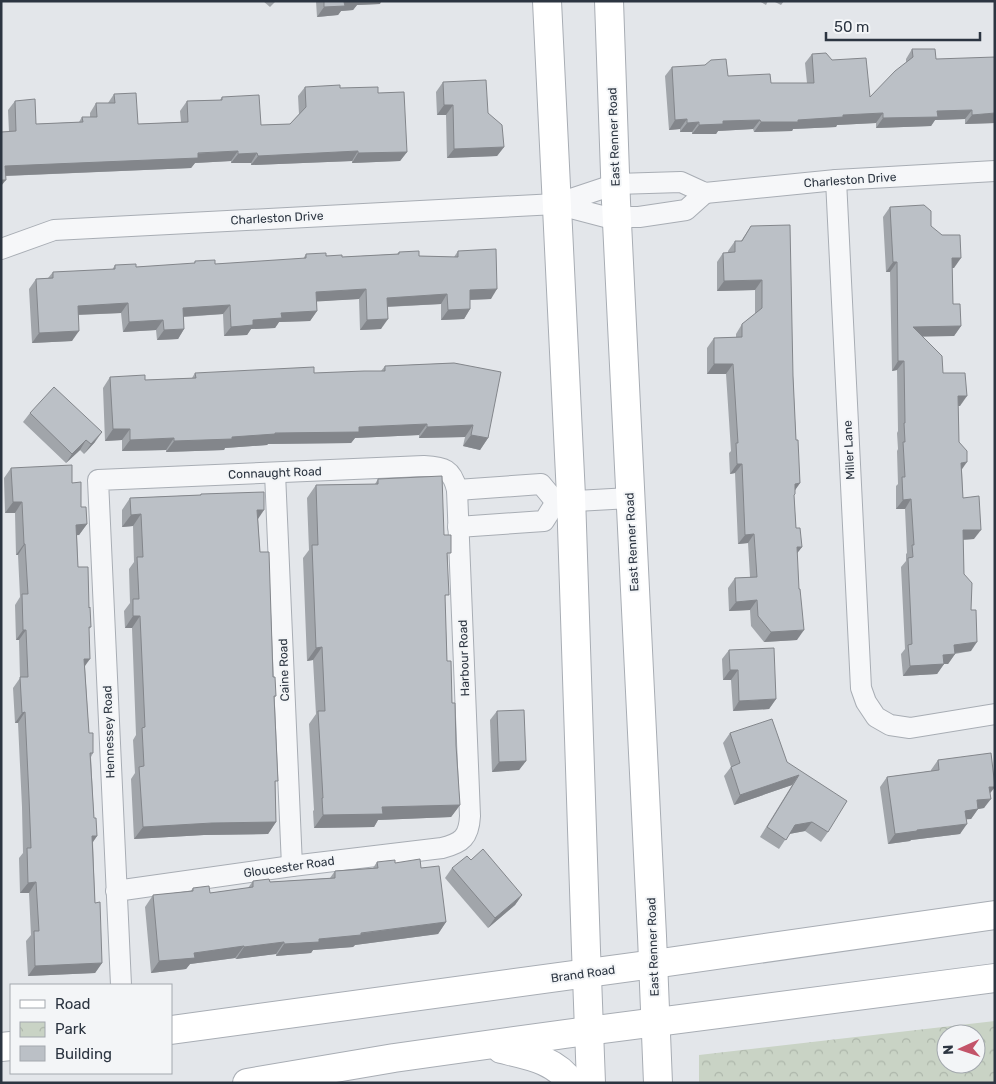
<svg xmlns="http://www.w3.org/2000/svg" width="996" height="1084" font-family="Rubik,sans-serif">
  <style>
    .park { fill: url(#park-crowns); fill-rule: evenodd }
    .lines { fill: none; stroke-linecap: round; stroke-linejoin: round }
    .minor-casing { stroke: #a8adb4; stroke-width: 22 }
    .secondary-casing { stroke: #a8adb4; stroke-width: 30 }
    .minor { stroke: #f6f7f9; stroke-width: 20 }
    .secondary { stroke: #fff; stroke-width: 28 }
    .wall { fill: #a1a5aa }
    .shaded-wall { fill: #83868b }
    .building { fill: #bbc0c6; stroke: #83868b }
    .labels { text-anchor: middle; stroke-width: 4; stroke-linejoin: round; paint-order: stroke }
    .street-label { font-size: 12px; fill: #2c3541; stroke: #f3f5f7 }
  </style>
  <defs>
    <pattern id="park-crowns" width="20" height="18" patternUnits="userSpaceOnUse" patternTransform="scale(1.25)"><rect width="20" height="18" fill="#c9d3c5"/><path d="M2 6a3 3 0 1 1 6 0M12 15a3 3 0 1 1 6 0" fill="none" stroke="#adb6aa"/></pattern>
  </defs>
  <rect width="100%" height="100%" fill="#e3e6ea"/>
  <path class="park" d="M995,1021V1083H699V1055ZM946,1034H976V1064H946Z"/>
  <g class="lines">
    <defs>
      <g id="minor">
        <path d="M836,180L861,688L866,702L876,717L890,725L910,728L995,714"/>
        <path d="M556,204L617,220L631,217H639L686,210L705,193"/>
        <path d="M1,249L54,230L556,204L616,184L681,182L705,193L836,180L995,171"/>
        <path d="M275,473L292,866"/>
        <path d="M457,490L541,484L556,502"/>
        <path d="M558,502L630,498"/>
        <path d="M458,527L544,521L556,502"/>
        <path d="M116,891L292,866L442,848C462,843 469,837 470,816L457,490C452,469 444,467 424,466L98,480L121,985"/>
      </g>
      <g id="secondary">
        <path d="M547,1L571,496L586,950L591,1083"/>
        <path d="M609,1L616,202L652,936L658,1083"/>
        <path d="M171,1030L654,964L995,915"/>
        <path d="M1,1047L11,1046"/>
        <path d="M501,1049C526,1055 555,1059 571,1083"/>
        <path d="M247,1083L394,1058L565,1034L995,978"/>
      </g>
    </defs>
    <use href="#minor" class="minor-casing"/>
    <use href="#secondary" class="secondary-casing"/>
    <use href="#minor" class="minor"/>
    <use href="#secondary" class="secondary"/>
  </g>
  <g class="wall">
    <path d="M263,1H276L270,7Z"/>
    <path d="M316,1H381L380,4L357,5L353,10L341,11L338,15L317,17Z"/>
    <path d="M759,1H768L766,5Z"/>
    <path d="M773,1H784L781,5Z"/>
    <path d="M912,49L936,59L995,123L965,124V119L935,120L931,126L876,128V123L837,125L836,127L793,129L792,131L754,132L753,129L718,131L716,134H692V132H680V129L669,130L665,76L672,67L771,83H807L805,63L812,54L832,60L870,97L906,63V59Z"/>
    <path d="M443,82L488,113L504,147L497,156L447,158L446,115H437L436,92Z"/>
    <path d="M305,87L340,88L378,93L407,152L400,161L352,163V161L251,165V163H231V161L195,163L191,168L6,176L9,132L8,110L15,101L36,124L79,122L82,117H90V113L96,103H108L114,94L138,124L181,122L180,111L187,101L220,100L222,97L261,125L290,124L299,114L298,96Z"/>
    <path d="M890,207L931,226L954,268H952L953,304L961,326L954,336H922L960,406H958L959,442L962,470L963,498L974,539L963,540L964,574L971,610V651L955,654L948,664H944L937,674L903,676L901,654L905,649L901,567L906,561V554L907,553L905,509H896V486L898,484L897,451L898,449L897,433L898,431L897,370L892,371L890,272H886L883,217Z"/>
    <path d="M751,226L793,376L796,440L800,483L795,490L794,496L796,528L802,547L797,553V640L764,642L751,626L750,610L729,611L728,588L735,578L750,577L748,543L738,544L735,473L730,474L729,453L731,451L726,374H707V348L714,338L736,337V334L742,324L755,314V290L717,291V262L723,253H728V251L735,241H741Z"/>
    <path d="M458,251L491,299L470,300V309L464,319L441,320V304L387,307L381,329L360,330L359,299L317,301V311L310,321L279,322L275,328L251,329L247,335L224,336L223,314L184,317V329L178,339L157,340L156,330L123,332L121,313L78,315L72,341L32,343L29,289L36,279L48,278L53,272L112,270L115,265L136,267L194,264L195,261L215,264L303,259L306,254L342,257L397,254L399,252L419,256L454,257Z"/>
    <path d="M454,363L488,438L480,450L463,446L465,437L419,438V435L355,438L351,443L268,444L267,445L225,448L224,450L166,452V450L122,451V440L105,441L103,388L110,377L145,380L192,378L195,373H314L381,371L385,366Z"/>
    <path d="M30,413L95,442L84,454L80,450L66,463L23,422Z"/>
    <path d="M11,468L72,483L81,507L87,524L79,535H77L78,567L89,608L91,627L89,629L85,667L89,733L93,753L91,757L94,818L97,836L93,842L95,903L102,963L95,973L28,976L26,941L31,935L29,893H20L19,858L23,853L22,807L18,723H15L13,688L20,678L19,640H16L15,605L20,597L18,555H16L15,513H5L4,478Z"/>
    <path d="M378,479L444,535L448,558L445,601L447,661L452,703L460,805L451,817L378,820L374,827L314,828L313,811L314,810L309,724L316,714L313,660L307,661L303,558L309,550L307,498L316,485L375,484Z"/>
    <path d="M201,494L258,519L260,552L273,677L276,696L274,698L276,822L268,834L204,835L134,839L131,779L135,773L133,740L136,735L132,628H125L124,611L130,603L129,569L134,562L133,526L122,527V510L130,498L200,495Z"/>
    <path d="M729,650L776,699L769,709L733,711L731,680H723L722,659Z"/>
    <path d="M497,711L526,761L519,770L492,772L490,720Z"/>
    <path d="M730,733L787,762L828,832L821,842L805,831L789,834L779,849L760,837L792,785L734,805L724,776L731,767L723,743Z"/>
    <path d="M938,760L990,794L984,808L978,809L971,819H966L960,834L911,840L910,841L888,844L880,787L887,777L931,771V770Z"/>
    <path d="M471,860L522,895L515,905L488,928L445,878L452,868Z"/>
    <path d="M377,862L395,863L421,868L446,922L438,934L355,945L353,947L313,950L311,953L276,956V954L236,959L235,958L190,964L186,969L151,973L145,907L153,895L190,892L193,888L210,893L248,888L253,881L270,882L330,878L335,871L373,868Z"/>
  </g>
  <g class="shaded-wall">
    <path d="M351,1H381L380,4L357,5L353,10L341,11L338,15L317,17L324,7L344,2Z"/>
    <path d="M444,105H453L446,115H437Z"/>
    <path d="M972,110L965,119L935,120L931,126L876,128L883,118L937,111Z"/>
    <path d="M883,113L876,123L837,125L836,127L793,129L792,131L754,132L761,122L798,120L843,115Z"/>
    <path d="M995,113V123L965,124L972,115Z"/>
    <path d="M687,119L680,129L669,130L675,120Z"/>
    <path d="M760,120L753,129L718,131L716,134H692L699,125L723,121Z"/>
    <path d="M699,122L692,132H680L687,123Z"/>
    <path d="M504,147L497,156L447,158L454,149Z"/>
    <path d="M238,151L231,161L195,163L191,168L1,176L5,166Z"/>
    <path d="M358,151L352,161L251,165L258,156Z"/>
    <path d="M407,152L400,161L352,163L358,153Z"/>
    <path d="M257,153L251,163H231L238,154Z"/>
    <path d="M1,180H6L1,186Z"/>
    <path d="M952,258H961L954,268H945Z"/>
    <path d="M893,262H897L890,272H886Z"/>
    <path d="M762,280L755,290L717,291L724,281Z"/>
    <path d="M366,289L359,299L309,302L316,292Z"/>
    <path d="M497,289L491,299L463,300L470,290Z"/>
    <path d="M447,294L441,304L380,307L387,298Z"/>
    <path d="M128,303L121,313L71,315L78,306Z"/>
    <path d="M230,305L223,314L176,317L183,308Z"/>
    <path d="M470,309L464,319L441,320L448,310Z"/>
    <path d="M317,311L310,321L279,322L275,328L251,329L247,335L224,336L231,327L253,320L281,313Z"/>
    <path d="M388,319L381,329L360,330L367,320Z"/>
    <path d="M163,320L156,330L123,332L129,322Z"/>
    <path d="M961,326L954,336L906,337L913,327Z"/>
    <path d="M184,329L178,339L157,340L164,330Z"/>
    <path d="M79,331L72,341L32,343L39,333Z"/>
    <path d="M898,361H904L897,370L892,371Z"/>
    <path d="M714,364H733L726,374H707Z"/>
    <path d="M958,396H967L960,406H951Z"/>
    <path d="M427,424L419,435L355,438L351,443L268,444L267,445L225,448L224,450L166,452L174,441L359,427Z"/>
    <path d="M473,425L465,437L419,438L427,427Z"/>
    <path d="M113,429H130L122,440L105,441Z"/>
    <path d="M102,432L95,442L84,454L91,444Z"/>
    <path d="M471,435L488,438L480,450L463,446Z"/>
    <path d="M174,438L166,450L122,451L130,440Z"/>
    <path d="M86,440L80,450L66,463L72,454Z"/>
    <path d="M967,462L960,472L961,463Z"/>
    <path d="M737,464H742L735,473L730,474Z"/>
    <path d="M800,483L793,493L795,484Z"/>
    <path d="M911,499L905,509H896L903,500Z"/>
    <path d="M13,502H22L15,513H5Z"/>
    <path d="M257,510H264L256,522Z"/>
    <path d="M141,514L133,526L122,527L131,515Z"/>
    <path d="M87,524L79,535L69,536L76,525Z"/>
    <path d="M963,530H981L974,539L956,540Z"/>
    <path d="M754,534L748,543L738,544L745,535Z"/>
    <path d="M24,544H25L18,555H16Z"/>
    <path d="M797,547H802L795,556Z"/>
    <path d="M757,600L750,610L729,611L736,602Z"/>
    <path d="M133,616H140L132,628H125Z"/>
    <path d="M23,630H26L19,640H16Z"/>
    <path d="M804,630L797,640L764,642L771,632Z"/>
    <path d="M977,642L971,651L947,654L954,645Z"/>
    <path d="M322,647L313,660L307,661L316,648Z"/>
    <path d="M955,654L948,664H944L937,674L903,676L910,666L943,655Z"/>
    <path d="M84,659H90L82,670Z"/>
    <path d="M730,670H738L731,680H723Z"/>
    <path d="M776,699L769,709L733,711L739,701Z"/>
    <path d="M25,712L18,723H15L22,713Z"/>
    <path d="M526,761L519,770L492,772L499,762Z"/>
    <path d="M799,775L792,785L734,805L740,795Z"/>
    <path d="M989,787H995L988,796Z"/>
    <path d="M991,799L984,808L978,809L971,819L959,820L965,811L977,800Z"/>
    <path d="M460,805L451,817L378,820L374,827L314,828L323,815L382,807Z"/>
    <path d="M276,822L268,834L204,835L134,839L143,827L212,823Z"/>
    <path d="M812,822L805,831L789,834L795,825Z"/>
    <path d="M967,824L960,834L911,840L910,841L888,844L895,834L917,830Z"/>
    <path d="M92,836H97L90,846Z"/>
    <path d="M36,882L29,893H20L28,883Z"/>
    <path d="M522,895L515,905L488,928L495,918Z"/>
    <path d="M446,922L438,934L355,945L353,947L313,950L311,953L276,956L284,944Z"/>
    <path d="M284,942L276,954L236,959L244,947Z"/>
    <path d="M244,946L235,958L190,964L186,969L151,973L159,961L194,953Z"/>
    <path d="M102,963L95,973L28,976L35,966Z"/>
  </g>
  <g class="building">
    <path d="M324,1H351L344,2L345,6L324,7Z"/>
    <path d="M912,49H935L936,59L995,57V113L972,115V110L937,111L938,117L883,118V113L843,115V117L798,120V122H761L760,120L723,121V124L699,125V122L687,123V119L675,120L672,67L705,65L711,60L726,59L728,76L770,74L771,83H814L812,54L826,53L832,60L866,58L870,97L895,71L913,57Z"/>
    <path d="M486,80L488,113L502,125L504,147L454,149L453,105H444L443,82Z"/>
    <path d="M340,85V88L378,87V93L404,92L407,152L358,153V151L258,156L257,153L238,154V151L198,153V158L5,166L6,180H1V132L16,131L15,101L35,99L36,124L83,122L82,117H97L96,103H115L114,94L136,93L138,124L188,122L187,101L222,100V97L259,95L261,125L290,124L306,107L305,87Z"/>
    <path d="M924,205L931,211V226L942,235H960L961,258H952L953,304H960L961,326L913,327L942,356L943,373H965L967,396H958L959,442L967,451V462L961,463L963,498L979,496L981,530H963L964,574L972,583L971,610H976L977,642L954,645L955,654L943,655L944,664L910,666L908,645L912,644L908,558L913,557L912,545H914L911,499L903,500L902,477H905L903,442H905L904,423H905L904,361H898L897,262H893L890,207Z"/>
    <path d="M790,225L793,376L796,440H798L800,483L795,484V494L794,495L796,528H800L802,547H797L799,589H800L802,609L804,630L771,632L758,616L757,600L736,602L735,578L757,577L754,534L745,535L742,464H737L736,443H738L733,364H714V338L742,337V324L762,308V280L724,281L723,253L735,252V241H742L751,226Z"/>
    <path d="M496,249L497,289L470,290V309L448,310L447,294L387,298L388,319L367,320L366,289L316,292L317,311L281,313L282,318L253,320V325L231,327L230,305L183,308L184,329L164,330L163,320L129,322L128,303L78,306L79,331L39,333L36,279L53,278V272L115,269V265L136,264V267L195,263V261L215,260V264L306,258V254L326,253V256L342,255V257L399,254V252L419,251V256L458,257V251Z"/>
    <path d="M454,363L501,372L488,438L471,435L473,425L427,427V424L359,427V432L275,433V434L232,437V439L174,441V438L130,440V429H113L110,377L145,375V380L196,378L195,373L314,367V373L364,371H385V366Z"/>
    <path d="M54,387L102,432L91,444L86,440L72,454L30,413Z"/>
    <path d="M72,465V483L81,482V507H86L87,524L76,525L78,567H88L89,608L90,607L91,627H89L90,659H84L89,733H93V753H90L94,818H96L97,836H92L95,903L100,902L102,963L35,966L34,931H39L36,882L28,883L27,848H31L29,797L25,712L22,713L20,677H28L26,630H23L22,594H28L25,544H24L22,502H13L11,468Z"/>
    <path d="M442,476L444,535H451V553H447L449,595H445L447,661H451L452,703H455L456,745L460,805L382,807L383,814L323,815L322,798H323L318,711H325L322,647L316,648L312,545H318L316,485L378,484V479Z"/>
    <path d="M264,492V510H257L260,552H269L273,677H275L276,696H274L278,781H275L276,822L212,823L143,827L139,767L144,766L142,728L145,727L140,616H133V599H139L137,557H143L141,514L131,515L130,498L201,495V494Z"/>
    <path d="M774,648L776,699L739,701L738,670H730L729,650Z"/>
    <path d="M524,710L526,761L499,762L497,711Z"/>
    <path d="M772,719L787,762L847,801L828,832L812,822L795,825L786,840L767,827L799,775L740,795L731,767L740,763L730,733Z"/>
    <path d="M991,753L995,787H989L991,799L977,800L978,809L965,811L967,824L917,830V831L895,834L887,777L939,770L938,760Z"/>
    <path d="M483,849L522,895L495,918L452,868L467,856L471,860Z"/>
    <path d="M420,859L421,868L439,866L446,922L361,933V935L319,939V942L284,944V942L244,947V946L194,953L195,958L159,961L153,895L193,891V888L209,886L210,893L253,887V881L269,879L270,882L335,878V871L378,868L377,862L395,860V863Z"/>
  </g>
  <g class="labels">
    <g class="street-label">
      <text transform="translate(614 137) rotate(-92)" y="4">East Renner Road</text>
      <text transform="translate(850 180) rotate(-4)" y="4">Charleston Drive</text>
      <text transform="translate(277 218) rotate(-3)" y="4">Charleston Drive</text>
      <text transform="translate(849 450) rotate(-93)" y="4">Miller Lane</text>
      <text transform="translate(275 473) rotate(-2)" y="4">Connaught Road</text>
      <text transform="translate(632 542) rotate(-93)" y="4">East Renner Road</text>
      <text transform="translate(464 658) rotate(-92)" y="4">Harbour Road</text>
      <text transform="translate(284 670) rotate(-92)" y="4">Caine Road</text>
      <text transform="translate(109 732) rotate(-92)" y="4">Hennessey Road</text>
      <text transform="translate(289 867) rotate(-8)" y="4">Gloucester Road</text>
      <text transform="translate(653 947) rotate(-92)" y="4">East Renner Road</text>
      <text transform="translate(583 974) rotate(-8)" y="4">Brand Road</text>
    </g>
  </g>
  <rect width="996" height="1084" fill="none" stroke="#2c3541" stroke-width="5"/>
  <rect x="10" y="984" width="162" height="90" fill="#f3f5f7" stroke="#a3a8ae"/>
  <rect x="20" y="1000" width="25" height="8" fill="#ffffff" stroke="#a3a8ae"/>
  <text x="55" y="1009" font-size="15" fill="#2c3541">Road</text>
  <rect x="20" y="1022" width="25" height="15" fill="url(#park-crowns)" stroke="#a3a8ae"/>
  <text x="55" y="1034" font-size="15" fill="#2c3541">Park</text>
  <rect x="20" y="1046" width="25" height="15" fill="#bbc0c6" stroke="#a3a8ae"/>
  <text x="55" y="1059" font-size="15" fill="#2c3541">Building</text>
  <g transform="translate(961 1049) rotate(267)"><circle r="24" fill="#f3f5f7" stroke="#a3a8ae"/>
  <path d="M0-4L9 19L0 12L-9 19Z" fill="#c35469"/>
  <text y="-8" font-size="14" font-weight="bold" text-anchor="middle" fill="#2c3541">N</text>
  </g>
  <path d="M826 32v8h154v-8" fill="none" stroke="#2c3541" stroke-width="2.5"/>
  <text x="834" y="32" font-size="15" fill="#2c3541" stroke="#f3f5f7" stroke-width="4" paint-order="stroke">50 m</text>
</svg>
